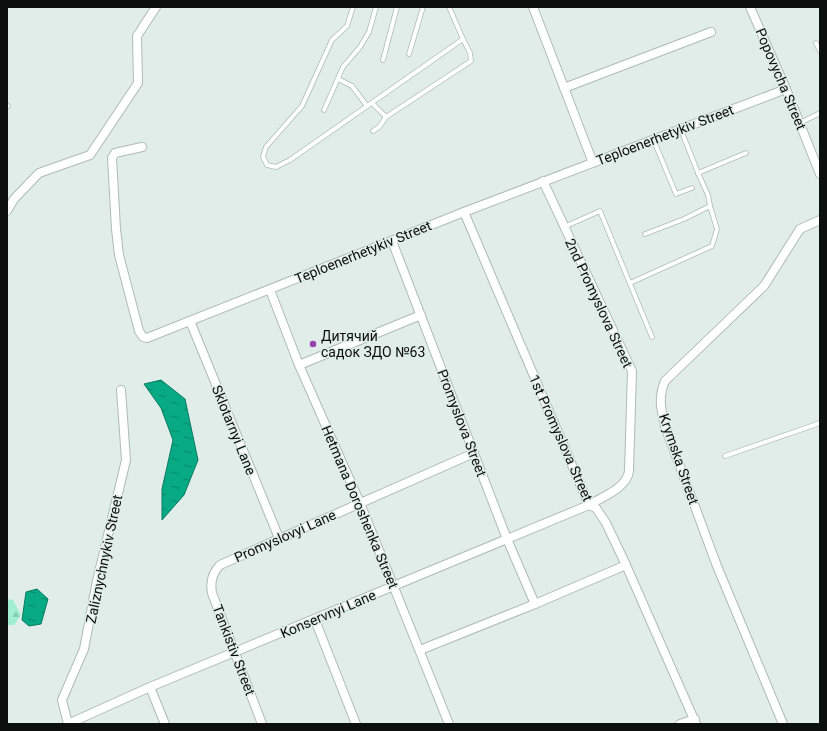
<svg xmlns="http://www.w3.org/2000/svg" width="827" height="731" font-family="Roboto,sans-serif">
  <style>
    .forest { fill: url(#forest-firs) }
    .water { fill: url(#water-ripples); stroke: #097b61 }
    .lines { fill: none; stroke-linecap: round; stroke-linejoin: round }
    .service-casing { stroke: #aebbb6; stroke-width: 5.5 }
    .minor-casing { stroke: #aebbb6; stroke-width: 10 }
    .service { stroke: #fff; stroke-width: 4 }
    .minor { stroke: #fff; stroke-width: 8 }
    .poi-dot { fill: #9941ad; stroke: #e0ede8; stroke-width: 1.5 }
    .labels { text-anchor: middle; stroke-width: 3; stroke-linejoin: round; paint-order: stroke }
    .street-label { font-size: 14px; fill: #0b100e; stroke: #e0ede8 }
    .poi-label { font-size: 14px; fill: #0b100e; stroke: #e0ede8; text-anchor: start }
  </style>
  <defs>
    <pattern id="forest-firs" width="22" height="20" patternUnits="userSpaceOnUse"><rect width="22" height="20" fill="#a0efd3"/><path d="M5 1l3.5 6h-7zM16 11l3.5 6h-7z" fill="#88ccb4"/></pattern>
    <pattern id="water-ripples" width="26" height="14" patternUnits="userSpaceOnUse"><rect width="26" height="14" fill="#08a985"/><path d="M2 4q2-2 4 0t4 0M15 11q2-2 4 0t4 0" fill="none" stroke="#07886b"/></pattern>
  </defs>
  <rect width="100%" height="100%" fill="#e0ede8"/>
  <path class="forest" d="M7,599L13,600L21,615L14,625H7Z"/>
  <g class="water">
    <path d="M161,380L185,399L198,460L184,495L162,520V489L173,440L161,408L144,384Z"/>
    <path d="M37,589L48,599L41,624L29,626L22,620L26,592Z"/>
  </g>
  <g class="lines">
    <defs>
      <g id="service">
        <path d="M353,7L347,26L332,40L302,106L266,147L263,157L267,165L276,167L290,160L463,39L449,7"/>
        <path d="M816,43L820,51"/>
        <path d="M409,54L423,7"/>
        <path d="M383,60L397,7"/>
        <path d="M338,79L352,86L367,106"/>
        <path d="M372,103L386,117L471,61L470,53L463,39"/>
        <path d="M7,106H8"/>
        <path d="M324,110L343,67L360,47L369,32L376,7"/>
        <path d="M800,123L820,113"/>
        <path d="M681,130L698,173L746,153"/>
        <path d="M373,131L379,127L386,117"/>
        <path d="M654,141L676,194L692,188"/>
        <path d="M564,227L600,211L652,337"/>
        <path d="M645,234L684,219L710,206L708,195L698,173"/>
        <path d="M630,283L712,246L717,229L710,206"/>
        <path d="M725,456L820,423"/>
      </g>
      <g id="minor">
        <path d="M533,7L593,163"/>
        <path d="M750,7L786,89L820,174"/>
        <path d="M564,88L711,32"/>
        <path d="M142,147L115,153L112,158L116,229L119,255L139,331L143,337L147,338L464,212L786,89"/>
        <path d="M7,211L14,199L39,173L90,155L138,83L137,36L156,7"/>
        <path d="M464,212L589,505L596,508L606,523L626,565L696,724"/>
        <path d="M392,241L507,539L535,604"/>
        <path d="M270,290L299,365L360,503L449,724"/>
        <path d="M190,321L279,538"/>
        <path d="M299,365L421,315"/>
        <path d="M315,620L356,724"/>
        <path d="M420,650L535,604L626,565"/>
        <path d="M150,687L165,724"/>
        <path d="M68,724L150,687L589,505C602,497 627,488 629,471L632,371L543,181"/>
        <path d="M68,724L62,700L84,649L97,581L126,460L121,390"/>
        <path d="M262,724L212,593C210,582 212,573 220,565L474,453"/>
        <path d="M680,724L695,719"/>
        <path d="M783,724L717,566L665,426C661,410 658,397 665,381L764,286L800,229L820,220"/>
      </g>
    </defs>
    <use href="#service" class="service-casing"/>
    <use href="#minor" class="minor-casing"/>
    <use href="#service" class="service"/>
    <use href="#minor" class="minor"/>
  </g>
  <circle class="poi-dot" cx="313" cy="344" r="4"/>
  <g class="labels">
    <g class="street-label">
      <text transform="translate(781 79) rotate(67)" y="5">Popovycha Street</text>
      <text transform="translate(665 135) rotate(-21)" y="5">Teploenerhetykiv Street</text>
      <text transform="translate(363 252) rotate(-22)" y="5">Teploenerhetykiv Street</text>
      <text transform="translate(599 303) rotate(65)" y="5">2nd Promyslova Street</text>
      <text transform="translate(462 423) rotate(69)" y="5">Promyslova Street</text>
      <text transform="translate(234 430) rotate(68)" y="5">Sklotarnyi Lane</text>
      <text transform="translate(561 438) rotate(66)" y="5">1st Promyslova Street</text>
      <text transform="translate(679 459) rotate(71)" y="5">Krymska Street</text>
      <text transform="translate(360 507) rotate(67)" y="5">Hetmana Doroshenka Street</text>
      <text transform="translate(285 536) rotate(-24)" y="5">Promyslovyi Lane</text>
      <text transform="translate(104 559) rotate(-78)" y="5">Zaliznychnykiv Street</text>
      <text transform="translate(328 614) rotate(-23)" y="5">Konservnyi Lane</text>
      <text transform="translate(234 650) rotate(69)" y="5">Tankistiv Street</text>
    </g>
    <g class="poi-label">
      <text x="321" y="341">Дитячий<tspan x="321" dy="16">садок ЗДО №63</tspan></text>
    </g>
  </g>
  <rect width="827" height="731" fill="none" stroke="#0b100e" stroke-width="16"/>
</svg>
